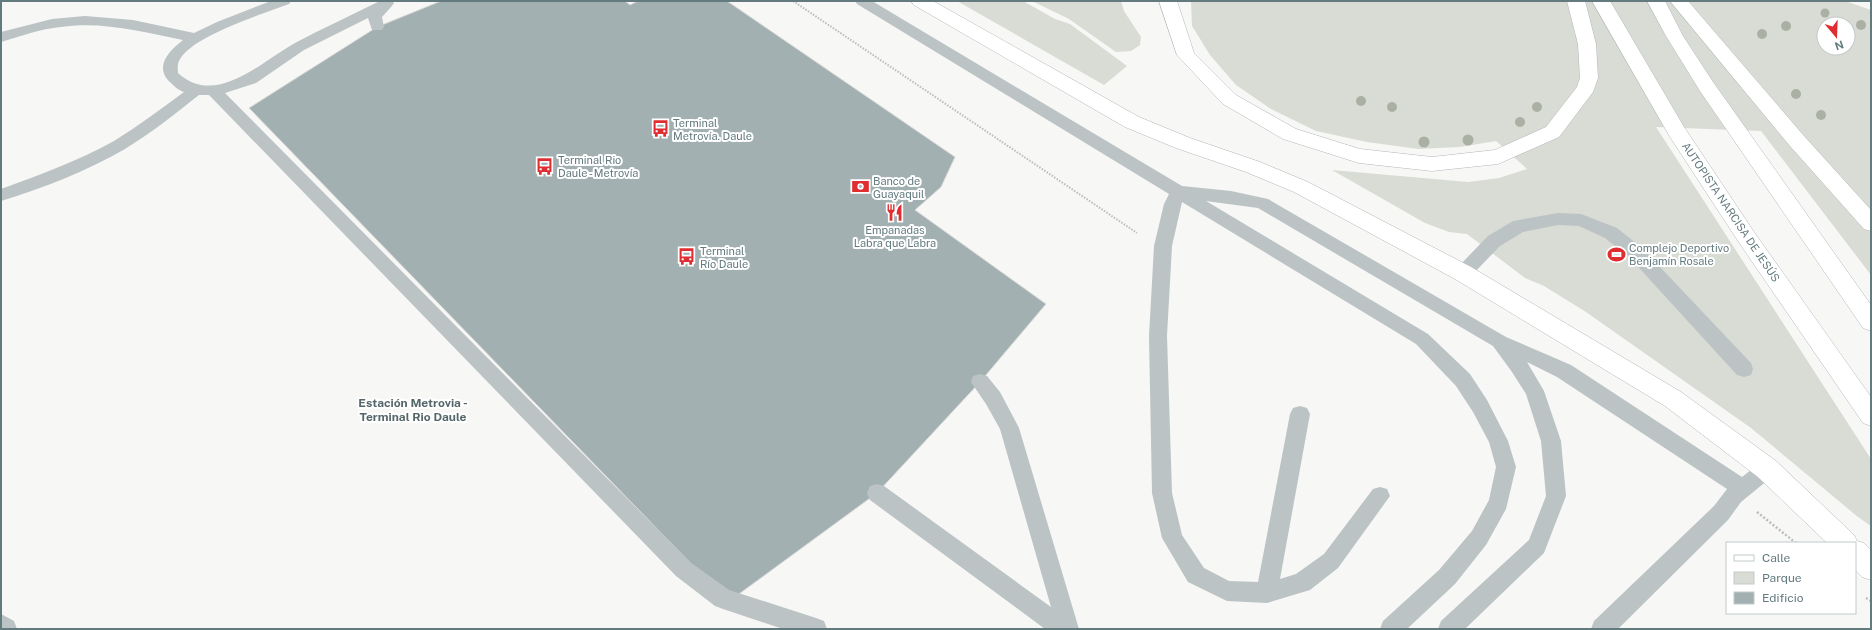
<svg xmlns="http://www.w3.org/2000/svg" width="1872" height="630" font-family="'Public Sans',sans-serif">
  <style>
    .green { fill: #d9dcd4; fill-rule: evenodd }
    .building { fill: #a3b0b2; stroke: #d9d9d7 }
    .lines { fill: none; stroke-linecap: round; stroke-linejoin: round }
    .primary-casing { stroke: #b0b7b9; stroke-width: 1 }
    .trunk-casing { stroke: #b2b8ba; stroke-width: 1 }
    .path-far1 { stroke: #b9bdbf; stroke-width: 2; stroke-dasharray: 1.5 1.5; stroke-linecap: butt }
    .path { stroke: #b9bdbf; stroke-width: 2.5; stroke-dasharray: 2 2; stroke-linecap: butt }
    .service { fill: #bcc3c5; fill-rule: evenodd }
    .primary { fill: #fff; fill-rule: evenodd }
    .trunk { fill: #fff; fill-rule: evenodd }
    .tree { fill: #aab1a4 }
    .labels { text-anchor: middle; stroke-width: 4; stroke-linejoin: round; paint-order: stroke }
    .poi-label { font-size: 11px; fill: #637a7f; stroke: #fff; text-anchor: start }
    .street-label { font-size: 11px; fill: #637a7f; stroke: #fff }
    .neighbourhood-label { font-size: 12px; font-weight: bold; fill: #55666a; stroke: #fff }
  </style>
  <rect width="100%" height="100%" fill="#f7f7f5"/>
  <g class="green">
    <path d="M957,1H1023L1055,19L1070,24L1127,66L1104,85Z"/>
    <path d="M1032,1H1121L1124,11L1141,37L1140,45L1131,51L1116,52L1069,19Z"/>
    <path d="M1191,1H1845L1871,10V275L1761,131L1656,127L1871,459V526L1858,517L1751,428L1586,312L1544,286L1525,278L1467,234L1449,232L1425,223L1332,170L1468,182L1499,178L1527,169L1496,141L1460,147L1418,149L1367,142L1316,131L1271,109L1236,85L1210,55L1192,26ZM1824,24H1848V48H1824Z"/>
  </g>
  <path class="building" d="M441,1H625L630,5L638,1H727L955,157L941,187L915,210L1046,304L980,382L877,493L728,602L249,108L377,27Z"/>
  <g class="lines">
    <defs>
      <path id="primary" d="M911,1H933L1139,117L1190,138L1260,162L1308,182L1471,267L1681,392L1776,461L1854,535L1857,541L1864,543L1871,550V580L1862,577L1855,570V543H1827L1758,477L1665,406L1455,279L1294,192L1246,172L1176,148L1125,127L914,5Z"/>
      <g id="trunk">
        <path d="M1159,1H1177L1194,53L1236,95L1296,129L1360,149L1432,157L1495,150L1546,127L1577,87L1580,78L1578,44L1567,1H1585L1596,44L1598,78L1593,92L1559,137L1498,164L1432,171L1359,163L1283,139L1223,104L1177,55Z"/>
        <path d="M1592,1H1610L1684,127L1754,232L1871,397V426L1863,423L1740,244L1670,137Z"/>
        <path d="M1647,1H1665L1683,36L1713,82L1871,305V331L1863,328L1700,91L1666,36Z"/>
        <path d="M1670,1H1688L1804,136L1871,210V231L1864,229L1790,146Z"/>
      </g>
    </defs>
    <use href="#primary" class="primary-casing"/>
    <use href="#trunk" class="trunk-casing"/>
    <path class="path-far1" d="M793,1L1137,233"/>
    <g class="path">
      <path d="M1757,512L1796,543"/>
      <path d="M1866,598L1871,601"/>
    </g>
    <g class="service">
      <path d="M271,1H291L289,4C263,14 191,36 179,61C177,65 178,70 178,73C216,108 262,61 295,43C323,28 352,15 380,1H393L394,3C391,8 386,12 382,17L384,27L382,30H372L368,18L304,50L256,83L225,93L690,562L729,590L816,618L824,621L827,629H783L723,609L715,606L676,576L209,95H199C175,114 151,133 125,149C87,171 43,188 1,201V189C39,175 78,161 114,141C138,126 161,109 184,92C178,90 175,87 171,83C153,67 169,51 183,40C143,32 102,21 61,27C40,29 21,36 1,42V32L52,19L85,16L133,20L194,33L217,22Z"/>
      <path d="M855,1H872L1182,186L1231,191L1268,199L1506,337L1571,365L1742,477L1760,463L1767,460L1774,463L1777,469L1774,475L1741,502L1728,520L1618,629H1591L1594,621L1714,506L1727,489L1557,377L1527,362L1544,391L1561,441L1566,496L1544,553L1465,629H1438L1441,621L1529,540L1546,496L1541,441L1526,394L1512,372L1493,346L1258,208L1206,201L1428,334L1470,374L1487,400L1508,441L1516,467L1506,509L1486,545L1455,584L1407,629H1380L1383,621L1439,570L1472,531L1489,500L1496,467L1489,442L1473,412L1456,386L1416,344L1182,202L1172,246L1167,336L1172,493L1182,535L1204,568L1229,581L1258,582L1290,414L1293,408L1300,406L1307,408L1310,414L1280,579L1296,574L1324,554L1373,489L1380,487L1387,489L1390,496L1338,568L1310,590L1267,603L1227,601L1188,582L1162,538L1152,493L1149,336L1154,246L1164,204L1169,194L857,4Z"/>
      <path d="M1558,213L1581,214L1617,228L1642,248L1751,363L1753,369L1751,375L1744,377L1737,375L1630,258L1605,238L1579,226L1558,225L1523,232L1500,246L1469,278L1463,280L1457,278L1454,273L1457,268L1488,236L1513,221Z"/>
      <path d="M980,374L987,376L1000,392L1019,428L1079,629H1045L870,500L867,493L870,486L877,484L884,486L1051,607L1000,429L986,404L971,382L973,376Z"/>
      <path d="M1,614L14,621L17,629H1Z"/>
    </g>
    <use href="#primary" class="primary"/>
    <use href="#trunk" class="trunk"/>
  </g>
  <g class="tree">
    <circle cx="1825" cy="13" r="4.5"/>
    <circle cx="1861" cy="25" r="5"/>
    <circle cx="1786" cy="26" r="5"/>
    <circle cx="1762" cy="34" r="5"/>
    <circle cx="1796" cy="94" r="5"/>
    <circle cx="1361" cy="101" r="5"/>
    <circle cx="1392" cy="107" r="5"/>
    <circle cx="1537" cy="107" r="5"/>
    <circle cx="1821" cy="115" r="5"/>
    <circle cx="1520" cy="122" r="5"/>
    <circle cx="1468" cy="140" r="5.5"/>
    <circle cx="1424" cy="142" r="5.5"/>
  </g>
  <defs>
    <symbol id="bus-bare" viewBox="-9 -9 18 18"><path d="M-5-6H5V4H4V6H2V4H-2V6H-4V4H-5ZM-3.5-4V0h7V-4ZM-3.5 1.2v1.5H-2V1.2ZM2 1.2v1.5H3.5V1.2Z" fill="#df2d31" stroke="#fff" stroke-width="2.5" paint-order="stroke"/></symbol>
    <symbol id="bank-bare" viewBox="-9 -9 18 18"><path d="M-6-4H6V4H-6ZM0-2.3a2.3 2.3 0 1 0 0 4.6a2.3 2.3 0 1 0 0-4.6Z" fill="#df2d31" stroke="#fff" stroke-width="2.5" paint-order="stroke"/></symbol>
    <symbol id="restaurant-bare" viewBox="-9 -9 18 18"><path d="M-5-6h1v4h1v-4h1v4h1v-4h1v5L-1.5 .5V6h-2V.5L-5-1ZM5-6V6H3V1.5H1.5Q1.5-4 5-6Z" fill="#df2d31" stroke="#fff" stroke-width="2.5" paint-order="stroke"/></symbol>
    <symbol id="stadium-bare" viewBox="-9 -9 18 18"><path d="M0-5a6.5 5 0 1 0 0 10a6.5 5 0 1 0 0-10ZM-3.5-1.8h7v3.6h-7Z" fill="#df2d31" stroke="#fff" stroke-width="2.5" paint-order="stroke"/></symbol>
  </defs>
  <g fill-rule="evenodd">
    <use href="#bus-bare" x="648" y="116" width="25" height="25"/>
    <use href="#bus-bare" x="532" y="154" width="25" height="25"/>
    <use href="#bank-bare" x="848" y="174" width="25" height="25"/>
    <use href="#restaurant-bare" x="882" y="200" width="25" height="25"/>
    <use href="#stadium-bare" x="1604" y="242" width="25" height="25"/>
    <use href="#bus-bare" x="674" y="244" width="25" height="25"/>
  </g>
  <g class="labels">
    <g class="poi-label">
      <text x="673" y="127">Terminal<tspan x="673" dy="13">Metrovía. Daule</tspan></text>
      <text x="558" y="164">Terminal Rio<tspan x="558" dy="13">Daule - Metrovía</tspan></text>
      <text x="873" y="185">Banco de<tspan x="873" dy="13">Guayaquil</tspan></text>
      <text x="895" y="234" text-anchor="middle">Empanadas<tspan x="895" dy="13">Labra que Labra</tspan></text>
      <text x="1629" y="252">Complejo Deportivo<tspan x="1629" dy="13">Benjamín Rosale</tspan></text>
      <text x="700" y="255">Terminal<tspan x="700" dy="13">Río Daule</tspan></text>
    </g>
    <g class="street-label">
      <text transform="translate(1731 212) rotate(56)" y="4">AUTOPISTA NARCISA DE JESÚS</text>
    </g>
    <g class="neighbourhood-label">
      <text x="413" y="407">Estación Metrovia -<tspan x="413" dy="14">Terminal Rio Daule</tspan></text>
    </g>
  </g>
  <rect width="1872" height="630" fill="none" stroke="#637a7f" stroke-width="4"/>
  <rect x="1726" y="542" width="130" height="72" fill="#ffffff" stroke="#c1cacc"/>
  <rect x="1734" y="555" width="20" height="6" fill="#ffffff" stroke="#c1cacc"/>
  <text x="1762" y="562" font-size="12" fill="#637a7f">Calle</text>
  <rect x="1734" y="572" width="20" height="12" fill="#d9dcd4" stroke="#c1cacc"/>
  <text x="1762" y="582" font-size="12" fill="#637a7f">Parque</text>
  <rect x="1734" y="592" width="20" height="12" fill="#a3b0b2" stroke="#c1cacc"/>
  <text x="1762" y="602" font-size="12" fill="#637a7f">Edificio</text>
  <g transform="translate(1836 36) rotate(161)"><circle r="19" fill="#ffffff" stroke="#c1cacc"/>
  <path d="M0-3L7 15L0 10L-7 15Z" fill="#df2d31"/>
  <text y="-6" font-size="11" font-weight="bold" text-anchor="middle" fill="#637a7f">N</text>
  </g>
</svg>
